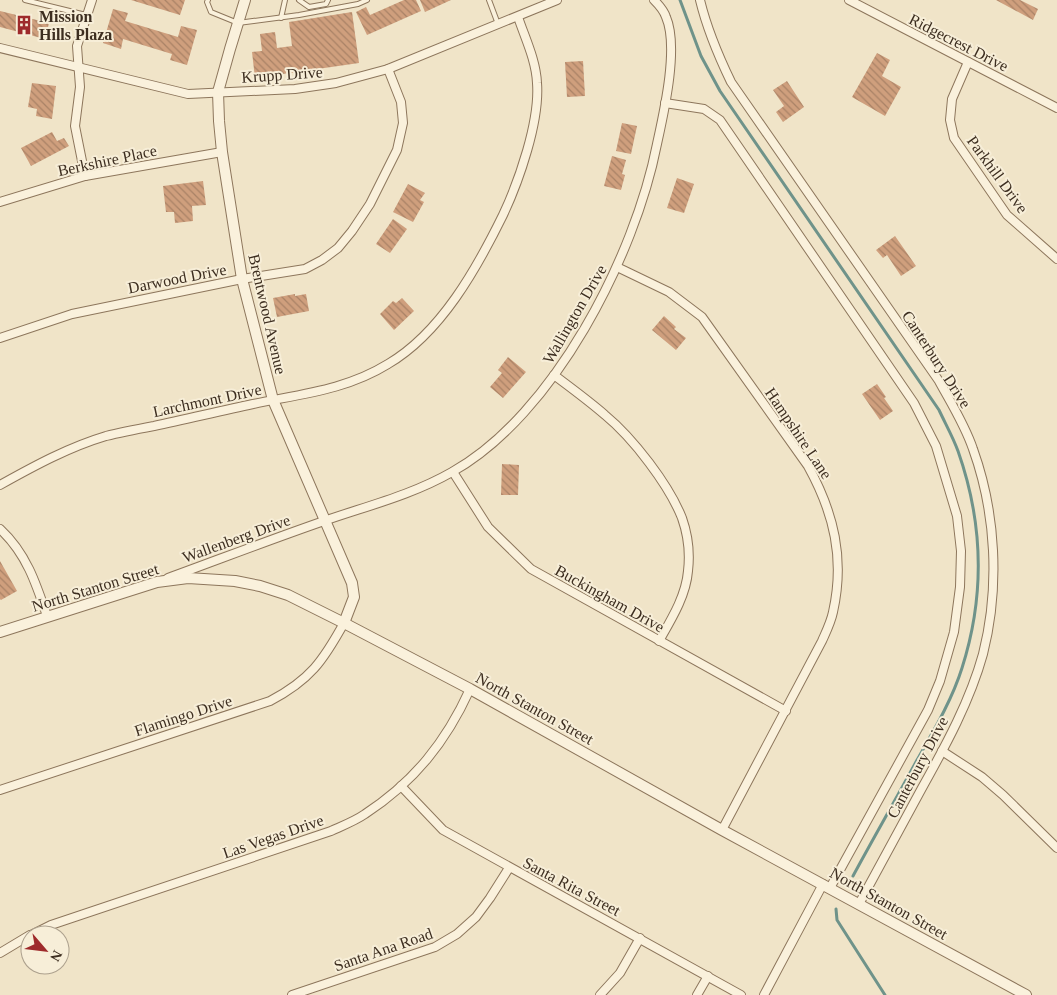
<svg xmlns="http://www.w3.org/2000/svg" width="1057" height="995" font-family="'Times New Roman',serif">
  <style>
    .lines { fill: none; stroke-linecap: round; stroke-linejoin: round }
    .stream { stroke: #6f938a; stroke-width: 3 }
    .building { fill: url(#building-back-hatch) }
    .service-casing { stroke: #8d765c; stroke-width: 6 }
    .minor-casing { stroke: #8d765c; stroke-width: 10 }
    .tertiary-casing { stroke: #8d765c; stroke-width: 12 }
    .service { stroke: #faf1dc; stroke-width: 4 }
    .minor { stroke: #faf1dc; stroke-width: 8 }
    .tertiary { stroke: #faf1dc; stroke-width: 10 }
    .labels { text-anchor: middle; stroke-width: 4; stroke-linejoin: round; paint-order: stroke }
    .poi-label { font-size: 16px; font-weight: bold; fill: #3d2e20; stroke: #f7eed8; text-anchor: start }
    .street-label { font-size: 16px; fill: #3d2e20; stroke: #f7eed8 }
  </style>
  <defs>
    <pattern id="building-back-hatch" width="6" height="6" patternUnits="userSpaceOnUse" patternTransform="scale(1.25)"><rect width="6" height="6" fill="#cf9f7d"/><path d="M-1 5l2 2M0 0l6 6M5-1l2 2" fill="none" stroke="#a98266"/></pattern>
  </defs>
  <rect width="100%" height="100%" fill="#f0e4c8"/>
  <g class="lines">
    <g class="stream">
      <path d="M680,0L701,56L720,91L939,410C945,423 953,437 958,451C983,522 985,596 962,668C952,700 934,730 917,760C896,799 874,837 853,876"/>
      <path d="M836,909L837,920L885,995"/>
    </g>
  </g>
  <g class="building">
    <path d="M131,0H185L180,15Z"/>
    <path d="M404,0H416L421,11L367,35L356,12L366,7L370,15Z"/>
    <path d="M420,0H451L425,12Z"/>
    <path d="M996,0H1020L1038,9L1033,20Z"/>
    <path d="M113,9L128,13L125,21L178,37L181,26L197,30L187,65L170,60L172,54L123,39L121,49L103,43Z"/>
    <path d="M0,11L49,23L45,39L0,27Z"/>
    <path d="M352,12L359,63L255,78L252,52L262,51L260,34L275,32L277,48L292,46L289,22Z"/>
    <path d="M877,53L890,60L882,76L901,87L885,116L852,97Z"/>
    <path d="M583,61L585,96L567,97L565,62Z"/>
    <path d="M787,81L804,107L783,122L776,112L784,106L773,90Z"/>
    <path d="M32,83L56,86L52,119L36,116L37,109L28,107Z"/>
    <path d="M622,123L637,126L631,154L616,151Z"/>
    <path d="M52,132L57,141L64,138L69,146L31,166L21,148Z"/>
    <path d="M612,156L626,160L622,174L625,175L621,190L604,186Z"/>
    <path d="M677,178L694,184L684,213L667,208Z"/>
    <path d="M203,181L206,205L192,206L193,221L175,223L174,212H166L163,186Z"/>
    <path d="M408,184L425,193L420,200L424,202L413,222L393,212Z"/>
    <path d="M393,219L407,229L390,253L376,244Z"/>
    <path d="M895,236L916,266L901,276L887,255L883,258L876,250Z"/>
    <path d="M295,294V296L306,294L309,311L277,317L273,298Z"/>
    <path d="M402,298L414,311L394,330L380,314L393,301L396,303Z"/>
    <path d="M664,316L676,327L674,329L686,338L676,350L652,330Z"/>
    <path d="M508,357L526,372L503,398L490,387L502,373L498,370Z"/>
    <path d="M877,384L886,397L884,398L893,411L880,420L862,394Z"/>
    <path d="M502,464L519,465L518,495H501Z"/>
    <path d="M0,561L17,591L1,600L0,599Z"/>
  </g>
  <g class="lines">
    <defs>
      <g id="service">
        <path d="M25,0L86,15"/>
        <path d="M208,0L207,2L211,12L238,23L299,15L358,4L367,0"/>
        <path d="M299,0L309,7L326,4L328,0"/>
        <path d="M489,0L498,24"/>
        <path d="M281,18L285,0"/>
      </g>
      <g id="minor">
        <path d="M700,0C707,29 718,55 731,82L939,381C951,403 965,425 973,449C996,513 1000,587 983,654C970,701 946,745 922,788C901,826 880,865 859,904"/>
        <path d="M849,0L1057,108"/>
        <path d="M0,48L188,94L295,89L336,83L388,69L557,0"/>
        <path d="M968,62L952,99L950,120L954,138L1007,215L1057,259"/>
        <path d="M665,103L704,109L720,120L914,403L936,446L957,516L961,551L960,587L954,632L940,681L928,710L830,888"/>
        <path d="M85,176L75,126L80,87L77,46L92,0"/>
        <path d="M0,202L85,176L222,152"/>
        <path d="M617,267L669,292L702,317L808,466C834,513 845,559 833,612C831,622 826,632 822,641L722,830"/>
        <path d="M0,338L72,314L242,279L305,269L322,260L338,248L352,231L370,204L397,150L403,123L401,102L388,69"/>
        <path d="M554,375C571,388 589,401 605,415C633,438 669,485 682,518C688,535 690,554 688,571C686,596 671,620 659,641"/>
        <path d="M453,472L488,527L531,569L786,711"/>
        <path d="M0,485C34,466 69,447 106,436C122,432 138,429 154,426C187,419 220,411 253,404C301,394 346,390 388,364C441,333 477,268 503,215C519,181 540,121 537,83C536,60 525,38 518,17"/>
        <path d="M0,529C26,553 36,583 47,616"/>
        <path d="M168,578C220,559 272,539 324,521C367,506 412,495 452,472C554,415 635,256 657,144C664,112 679,47 666,17C664,11 659,5 654,0"/>
        <path d="M942,751L982,777L1003,795L1057,848"/>
        <path d="M401,786L443,830L741,995"/>
        <path d="M0,790L270,701C310,680 323,661 344,623"/>
        <path d="M31,935L51,925L331,831C342,826 355,821 365,814C414,782 446,742 470,689"/>
        <path d="M0,953L30,935"/>
        <path d="M292,995L435,947L457,934L476,917L490,898L509,868"/>
        <path d="M600,995L620,973L640,938"/>
        <path d="M697,995L708,976"/>
        <path d="M764,995L823,884"/>
      </g>
      <g id="tertiary">
        <path d="M245,0L230,49L218,92L219,121L222,152L242,279L273,400L352,583L354,597L344,623"/>
        <path d="M0,632L157,582L188,578L235,581L260,586L288,595L344,623L470,689L722,830L1026,995"/>
      </g>
    </defs>
    <use href="#service" class="service-casing"/>
    <use href="#minor" class="minor-casing"/>
    <use href="#tertiary" class="tertiary-casing"/>
    <use href="#service" class="service"/>
    <use href="#minor" class="minor"/>
    <use href="#tertiary" class="tertiary"/>
  </g>
  <defs>
    <symbol id="building-bare" viewBox="-9 -9 18 18"><path d="M-4-6H4V6H1V3H-1V6H-4ZM-2.5-4.3h1.7v1.8h-1.7ZM.8-4.3h1.7v1.8H.8ZM-2.5-1h1.7V.8h-1.7ZM.8-1h1.7V.8H.8Z" fill="#9e2a2b" stroke="#f7eed8" stroke-width="2.5" paint-order="stroke"/></symbol>
  </defs>
  <g fill-rule="evenodd">
    <use href="#building-bare" x="10" y="11" width="28" height="28"/>
  </g>
  <g class="labels">
    <g class="poi-label">
      <text x="39" y="22">Mission<tspan x="39" dy="18">Hills Plaza</tspan></text>
    </g>
    <g class="street-label">
      <text transform="translate(959 42) rotate(27)" y="6">Ridgecrest Drive</text>
      <text transform="translate(282 74) rotate(-4)" y="6">Krupp Drive</text>
      <text transform="translate(107 160) rotate(-12)" y="6">Berkshire Place</text>
      <text transform="translate(998 174) rotate(54)" y="6">Parkhill Drive</text>
      <text transform="translate(177 278) rotate(-11)" y="6">Darwood Drive</text>
      <text transform="translate(268 314) rotate(77)" y="6">Brentwood Avenue</text>
      <text transform="translate(574 314) rotate(-60)" y="6">Wallington Drive</text>
      <text transform="translate(937 359) rotate(57)" y="6">Canterbury Drive</text>
      <text transform="translate(207 400) rotate(-12)" y="6">Larchmont Drive</text>
      <text transform="translate(799 433) rotate(56)" y="6">Hampshire Lane</text>
      <text transform="translate(236 538) rotate(-20)" y="6">Wallenberg Drive</text>
      <text transform="translate(95 587) rotate(-17)" y="6">North Stanton Street</text>
      <text transform="translate(610 598) rotate(29)" y="6">Buckingham Drive</text>
      <text transform="translate(535 708) rotate(29)" y="6">North Stanton Street</text>
      <text transform="translate(183 715) rotate(-18)" y="6">Flamingo Drive</text>
      <text transform="translate(917 767) rotate(-62)" y="6">Canterbury Drive</text>
      <text transform="translate(273 836) rotate(-19)" y="6">Las Vegas Drive</text>
      <text transform="translate(572 886) rotate(28)" y="6">Santa Rita Street</text>
      <text transform="translate(889 903) rotate(29)" y="6">North Stanton Street</text>
      <text transform="translate(383 949) rotate(-19)" y="6">Santa Ana Road</text>
    </g>
  </g>
  <g transform="translate(45 950) rotate(118)"><circle r="24" fill="#f7eed8" stroke="#ada18e"/>
  <path d="M0-4L9 19L0 12L-9 19Z" fill="#9e2a2b"/>
  <text y="-8" font-size="14" font-weight="bold" text-anchor="middle" fill="#3d2e20">N</text>
  </g>
</svg>
